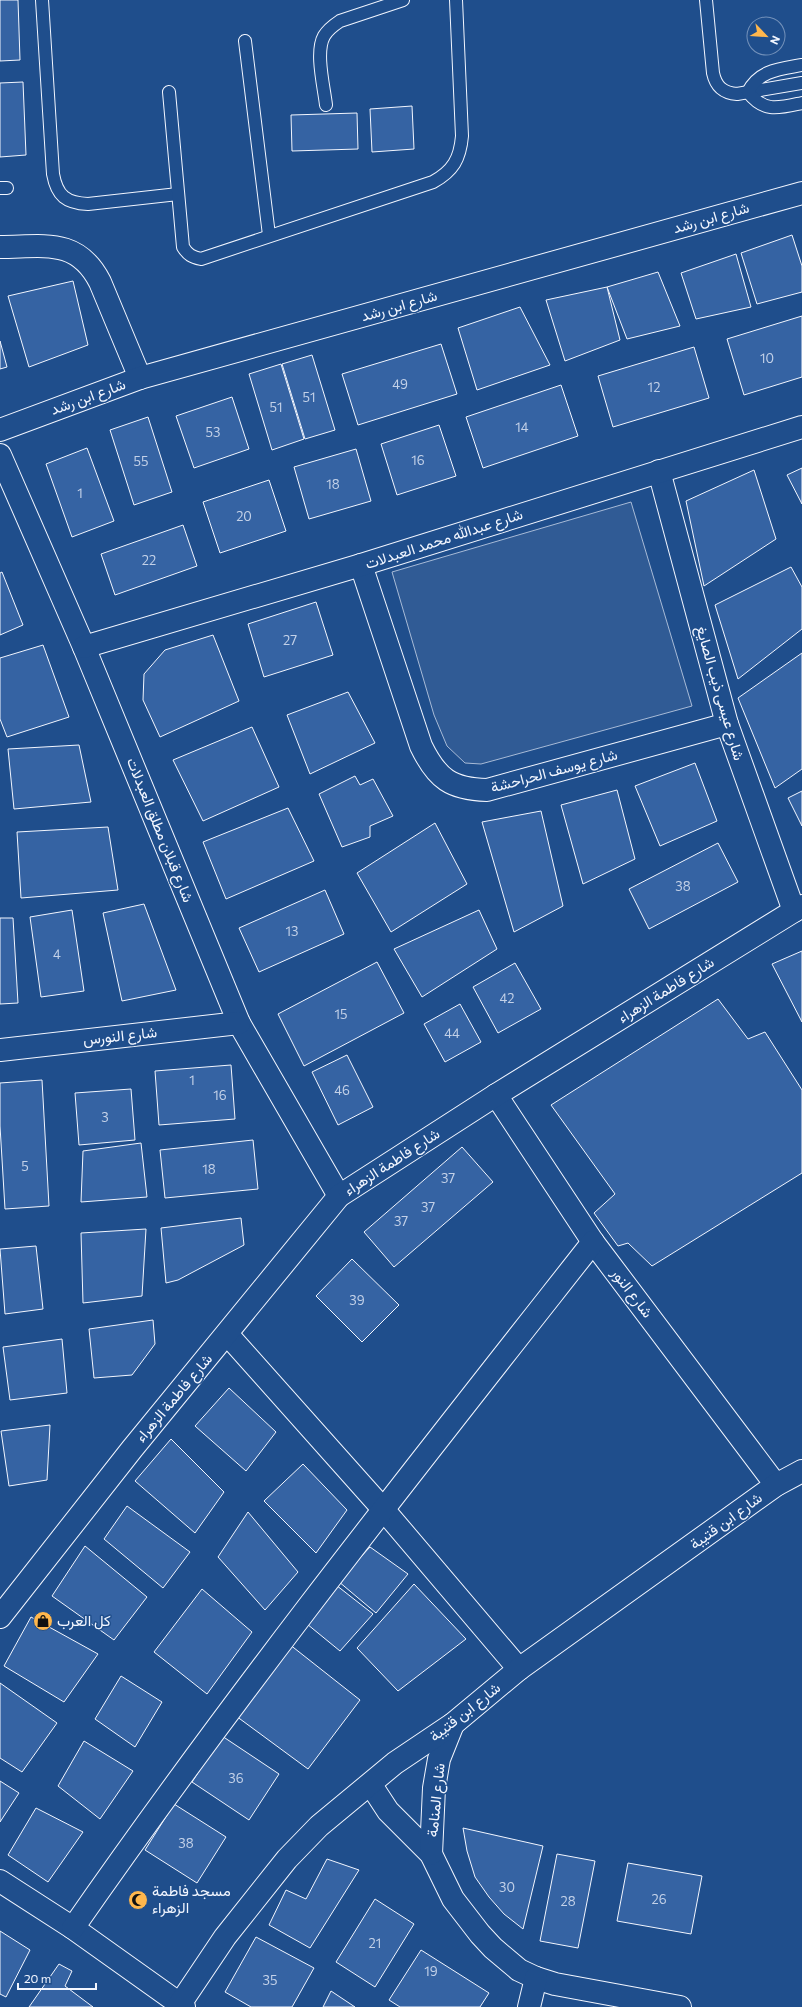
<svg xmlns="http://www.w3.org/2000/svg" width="802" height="2007" font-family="Commissioner,Vazirmatn,sans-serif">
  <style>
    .built { fill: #305b95; stroke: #a8bbd7 }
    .building { fill: #3563a3; stroke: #f2f6ff }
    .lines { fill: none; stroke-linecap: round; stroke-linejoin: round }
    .lane-casing { stroke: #f2f6ff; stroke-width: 14 }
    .street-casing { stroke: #f2f6ff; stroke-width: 24 }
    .secondary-casing { stroke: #f2f6ff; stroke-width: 24 }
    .lane { stroke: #1f4e8c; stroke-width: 12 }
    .street { stroke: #1f4e8c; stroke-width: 22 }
    .secondary { stroke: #1f4e8c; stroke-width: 22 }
    .labels { text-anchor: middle; stroke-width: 3; stroke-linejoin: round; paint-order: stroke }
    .number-label { font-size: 13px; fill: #c3d1e8 }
    .street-label { font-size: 15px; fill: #f2f6ff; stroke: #1f4e8c }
    .poi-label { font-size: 15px; fill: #f2f6ff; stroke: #1f4e8c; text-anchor: start }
  </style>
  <rect width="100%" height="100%" fill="#1f4e8c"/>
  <path class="built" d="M631,502L692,706L481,764L465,763L447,746L434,715L392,572Z"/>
  <g class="building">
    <path d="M0,0H18L20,60L0,61Z"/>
    <path d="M23,82L26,155L0,157V83Z"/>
    <path d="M412,106L414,149L372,152L370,109Z"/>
    <path d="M357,113L358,149L292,151L291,115Z"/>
    <path d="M792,235L802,266V292L757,304L741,253Z"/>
    <path d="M736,254L751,307L696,319L681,273Z"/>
    <path d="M658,272L680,326L627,339L607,287Z"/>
    <path d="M73,281L88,345L29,367L8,296Z"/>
    <path d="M607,287L620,340L565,361L546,300Z"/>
    <path d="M520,307L550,365L477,390L458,328Z"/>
    <path d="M802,316V377L744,395L727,339Z"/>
    <path d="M0,341L7,367L0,369Z"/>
    <path d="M441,344L457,394L358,425L342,374Z"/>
    <path d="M694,347L709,398L613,427L598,376Z"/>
    <path d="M312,355L335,430L305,439L282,364Z"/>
    <path d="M281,364L304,439L272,450L249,374Z"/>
    <path d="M561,385L578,436L483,468L466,417Z"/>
    <path d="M232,397L249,449L194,468L176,416Z"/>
    <path d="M148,417L172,492L134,505L110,430Z"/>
    <path d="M439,425L456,476L397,495L381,444Z"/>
    <path d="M87,448L114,521L72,537L46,464Z"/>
    <path d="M356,449L371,501L309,519L294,467Z"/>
    <path d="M802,468V504L787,475Z"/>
    <path d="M754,470L776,539L704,586L686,501Z"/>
    <path d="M269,480L286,531L220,553L203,502Z"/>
    <path d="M183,525L197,566L115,595L101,554Z"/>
    <path d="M791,567L802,587V629L738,679L715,605Z"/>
    <path d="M2,572L23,625L0,635V573Z"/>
    <path d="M316,602L333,655L264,677L248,624Z"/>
    <path d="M213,635L239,701L160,737L143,700L144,674L165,650Z"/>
    <path d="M43,645L69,717L7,737L0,719V658Z"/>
    <path d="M802,653V769L775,788L738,698Z"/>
    <path d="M348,692L375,743L310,774L287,715Z"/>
    <path d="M252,727L279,787L203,821L173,760Z"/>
    <path d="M79,745L91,802L14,809L8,749Z"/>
    <path d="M695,763L717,821L660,846L635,786Z"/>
    <path d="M355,776L360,785L373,779L393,816L370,826V837L342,847L319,794Z"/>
    <path d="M617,790L635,859L583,884L561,805Z"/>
    <path d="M802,791V826L788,798Z"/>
    <path d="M288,808L314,861L226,899L203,842Z"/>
    <path d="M541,811L563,906L514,932L482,822Z"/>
    <path d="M435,823L467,884L391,932L357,873Z"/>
    <path d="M108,827L118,890L21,898L17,832Z"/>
    <path d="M718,843L738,882L649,929L629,889Z"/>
    <path d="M325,890L344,934L259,972L239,928Z"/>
    <path d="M144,904L176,990L122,1001L103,913Z"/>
    <path d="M72,910L84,991L41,997L30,917Z"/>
    <path d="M479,910L497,949L422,997L394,949Z"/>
    <path d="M0,918H13L18,1003L0,1004Z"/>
    <path d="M802,951V1022L772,964Z"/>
    <path d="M377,962L404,1013L304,1066L278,1014Z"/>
    <path d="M515,963L541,1009L498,1033L473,987Z"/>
    <path d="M718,999L748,1039L765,1032L802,1090V1173L652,1266L628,1243L618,1246L594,1213L615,1194L551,1105Z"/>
    <path d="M460,1004L481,1042L445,1062L424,1024Z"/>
    <path d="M347,1055L373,1107L338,1125L312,1072Z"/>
    <path d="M231,1065L235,1119L159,1125L155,1071Z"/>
    <path d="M42,1080L49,1206L5,1209L0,1126V1083Z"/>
    <path d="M131,1089L135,1140L79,1145L75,1093Z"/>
    <path d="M253,1140L258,1189L165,1198L160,1150Z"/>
    <path d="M141,1143L147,1197L81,1202L83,1151Z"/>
    <path d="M462,1147L493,1182L394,1267L364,1232Z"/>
    <path d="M241,1218L244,1245L178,1280L166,1283L161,1228Z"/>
    <path d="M146,1229L142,1296L83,1303L81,1233Z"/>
    <path d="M36,1246L43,1309L5,1314L0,1249Z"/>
    <path d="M352,1259L399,1305L362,1342L316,1296Z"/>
    <path d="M153,1320L155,1344L132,1375L94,1378L89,1329Z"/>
    <path d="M62,1339L67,1393L10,1400L3,1347Z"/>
    <path d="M229,1388L276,1432L246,1471L195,1426Z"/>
    <path d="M50,1425L47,1480L9,1486L1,1431Z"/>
    <path d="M171,1439L224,1492L195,1533L135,1481Z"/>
    <path d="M303,1464L347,1510L316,1553L264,1501Z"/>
    <path d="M127,1506L190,1552L163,1588L104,1539Z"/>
    <path d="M248,1512L298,1572L265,1610L218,1557Z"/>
    <path d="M85,1546L147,1597L114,1640L52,1596Z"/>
    <path d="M370,1547L408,1574L376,1613L338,1581Z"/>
    <path d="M414,1584L466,1639L398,1691L357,1648Z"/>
    <path d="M336,1585L373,1614L340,1651L307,1624Z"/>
    <path d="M202,1589L252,1632L207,1694L154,1652Z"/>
    <path d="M31,1617L98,1654L64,1702L4,1666Z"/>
    <path d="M289,1644L360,1700L308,1769L236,1716Z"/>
    <path d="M121,1676L162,1702L135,1747L95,1719Z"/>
    <path d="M0,1683L57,1723L22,1772L0,1758Z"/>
    <path d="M222,1736L279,1774L249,1820L192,1782Z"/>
    <path d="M84,1741L133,1771L100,1819L58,1786Z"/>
    <path d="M0,1781L19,1793L0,1822Z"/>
    <path d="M174,1804L226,1837L197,1883L145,1850Z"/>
    <path d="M36,1808L83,1832L48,1882L8,1855Z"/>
    <path d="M463,1828L543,1846L523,1929L504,1914L489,1897L475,1877L467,1851Z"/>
    <path d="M557,1854L595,1861L578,1948L540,1941Z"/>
    <path d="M327,1859L359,1870L310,1948L269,1925L286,1890L306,1899Z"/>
    <path d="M628,1863L702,1876L691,1934L617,1921Z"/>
    <path d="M375,1899L414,1924L375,1987L336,1962Z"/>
    <path d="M0,1931L30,1950L6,1997L0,1994Z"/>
    <path d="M256,1937L314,1968L292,2007H251L225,1992Z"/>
    <path d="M421,1950L489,1993L480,2007H400L389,2000Z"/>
    <path d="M59,1964L72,1971L65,1986L93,2007H29Z"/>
    <path d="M331,1991L355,2007H323Z"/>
  </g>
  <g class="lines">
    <defs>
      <g id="lane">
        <path d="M42,0L53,174C57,196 66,203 88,204L178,194"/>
        <path d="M706,0L713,73C716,87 723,93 737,94L802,83"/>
        <path d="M245,41L269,235"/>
        <path d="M802,65C780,69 759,70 748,92C764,113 779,108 802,103"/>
        <path d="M169,92L183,247C188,255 192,257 201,259L433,182C453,171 460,159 462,136L456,0"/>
        <path d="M326,105C324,87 315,52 324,36C328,29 334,25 340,21L403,0"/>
        <path d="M0,188H7"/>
      </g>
      <g id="street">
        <path d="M0,247C43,247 77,237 100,282L140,378"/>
        <path d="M0,455L84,647L239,1023L339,1196"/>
        <path d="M659,471L727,724L794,911"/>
        <path d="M361,565L421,746C437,779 451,789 487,790L727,724"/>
        <path d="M84,647L361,565L802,427"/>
        <path d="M0,1050L239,1023"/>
        <path d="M496,1095L593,1242L776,1485"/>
        <path d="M227,1334L383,1509L519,1669"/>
        <path d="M371,1785L388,1811L431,1854L453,1899L480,1934L493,1948L519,1970L536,1978L555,1984L680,2007"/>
        <path d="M431,1854L434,1788L439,1759L453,1724"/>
        <path d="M0,1881L73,1928L184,2007"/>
        <path d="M73,1928C237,1692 416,1467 593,1242"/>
        <path d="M178,2007L225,1937L287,1859L319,1826L395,1763L453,1724L519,1669L776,1485L802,1471"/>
        <path d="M529,2007L536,1978"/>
      </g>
      <g id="secondary">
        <path d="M0,430L140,378L802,193"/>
        <path d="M0,1617L132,1449L339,1196L496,1095L802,906"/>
      </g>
    </defs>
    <use href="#lane" class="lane-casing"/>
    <use href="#street" class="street-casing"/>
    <use href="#secondary" class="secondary-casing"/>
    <use href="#lane" class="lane"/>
    <use href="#street" class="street"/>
    <use href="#secondary" class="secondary"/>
  </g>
  <defs>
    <symbol id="shop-disc" viewBox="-11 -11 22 22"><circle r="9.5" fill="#ffb74d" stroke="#1f4e8c"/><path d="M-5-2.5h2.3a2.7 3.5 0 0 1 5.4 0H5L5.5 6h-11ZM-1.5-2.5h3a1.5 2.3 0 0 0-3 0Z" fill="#111"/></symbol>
    <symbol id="mosque-disc" viewBox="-11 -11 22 22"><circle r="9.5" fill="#ffb74d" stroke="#1f4e8c"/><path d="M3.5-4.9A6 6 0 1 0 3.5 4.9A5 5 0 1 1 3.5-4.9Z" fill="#111"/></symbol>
  </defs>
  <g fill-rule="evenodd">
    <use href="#shop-disc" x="32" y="1610" width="22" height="22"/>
    <use href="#mosque-disc" x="127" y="1889" width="22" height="22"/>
  </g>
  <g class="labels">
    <g class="number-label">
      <text x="767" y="363">10</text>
      <text x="400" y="389">49</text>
      <text x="654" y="392">12</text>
      <text x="309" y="402">51</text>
      <text x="276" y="412">51</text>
      <text x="522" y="432">14</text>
      <text x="213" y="437">53</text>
      <text x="418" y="465">16</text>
      <text x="141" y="466">55</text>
      <text x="333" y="489">18</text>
      <text x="80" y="498">1</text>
      <text x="244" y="521">20</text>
      <text x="149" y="565">22</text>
      <text x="290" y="645">27</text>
      <text x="683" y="891">38</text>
      <text x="292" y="936">13</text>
      <text x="57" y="959">4</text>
      <text x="507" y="1003">42</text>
      <text x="341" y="1019">15</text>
      <text x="452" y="1038">44</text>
      <text x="192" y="1085">1</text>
      <text x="342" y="1095">46</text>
      <text x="220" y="1100">16</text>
      <text x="105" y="1122">3</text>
      <text x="25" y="1171">5</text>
      <text x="209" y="1174">18</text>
      <text x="448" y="1183">37</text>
      <text x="428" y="1212">37</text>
      <text x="401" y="1226">37</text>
      <text x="357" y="1305">39</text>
      <text x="236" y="1783">36</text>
      <text x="186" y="1848">38</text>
      <text x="507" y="1892">30</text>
      <text x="659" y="1904">26</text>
      <text x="568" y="1906">28</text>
      <text x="375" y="1948">21</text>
      <text x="431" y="1976">19</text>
      <text x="270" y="1985">35</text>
    </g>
    <g class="street-label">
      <text transform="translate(711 218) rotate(-16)" y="5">شارع ابن رشد</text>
      <text transform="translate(399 306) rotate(-16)" y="5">شارع ابن رشد</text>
      <text transform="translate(88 397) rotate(-20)" y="5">شارع ابن رشد</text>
      <text transform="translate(444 539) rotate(-18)" y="5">شارع عبدالله محمد العبدلات</text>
      <text transform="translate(720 693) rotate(74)" y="5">شارع عيسى ذيب الصايغ</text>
      <text transform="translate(554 771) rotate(-15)" y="5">شارع يوسف الحراحشة</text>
      <text transform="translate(160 830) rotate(68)" y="5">شارع قبلان مطلق العبدلات</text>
      <text transform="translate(666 990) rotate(-32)" y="5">شارع فاطمة الزهراء</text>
      <text transform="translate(120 1036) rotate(-6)" y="5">شارع النورس</text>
      <text transform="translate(392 1162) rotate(-33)" y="5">شارع فاطمة الزهراء</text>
      <text transform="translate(632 1293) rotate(53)" y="5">شارع النور</text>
      <text transform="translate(174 1398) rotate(-50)" y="5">شارع فاطمة الزهراء</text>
      <text transform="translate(726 1521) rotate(-36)" y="5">شارع ابن قتيبة</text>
      <text transform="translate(465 1712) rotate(-38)" y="5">شارع ابن قتيبة</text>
      <text transform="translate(436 1800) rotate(-84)" y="5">شارع المنامة</text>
    </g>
    <g class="poi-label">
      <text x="57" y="1626">كل العرب</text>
      <text x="152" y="1896">مسجد فاطمة<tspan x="152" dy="17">الزهراء</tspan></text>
    </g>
  </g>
  <g transform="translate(766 36) rotate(115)"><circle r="19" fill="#1f4e8c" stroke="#7391ba"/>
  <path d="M0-3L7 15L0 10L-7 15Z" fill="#ffb74d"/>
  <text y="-6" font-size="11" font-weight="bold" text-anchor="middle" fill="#f2f6ff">N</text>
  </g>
  <path d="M18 1983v6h78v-6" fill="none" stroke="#f2f6ff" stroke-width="2"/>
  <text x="24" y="1983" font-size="12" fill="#f2f6ff" stroke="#1f4e8c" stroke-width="3" paint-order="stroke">20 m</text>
</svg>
